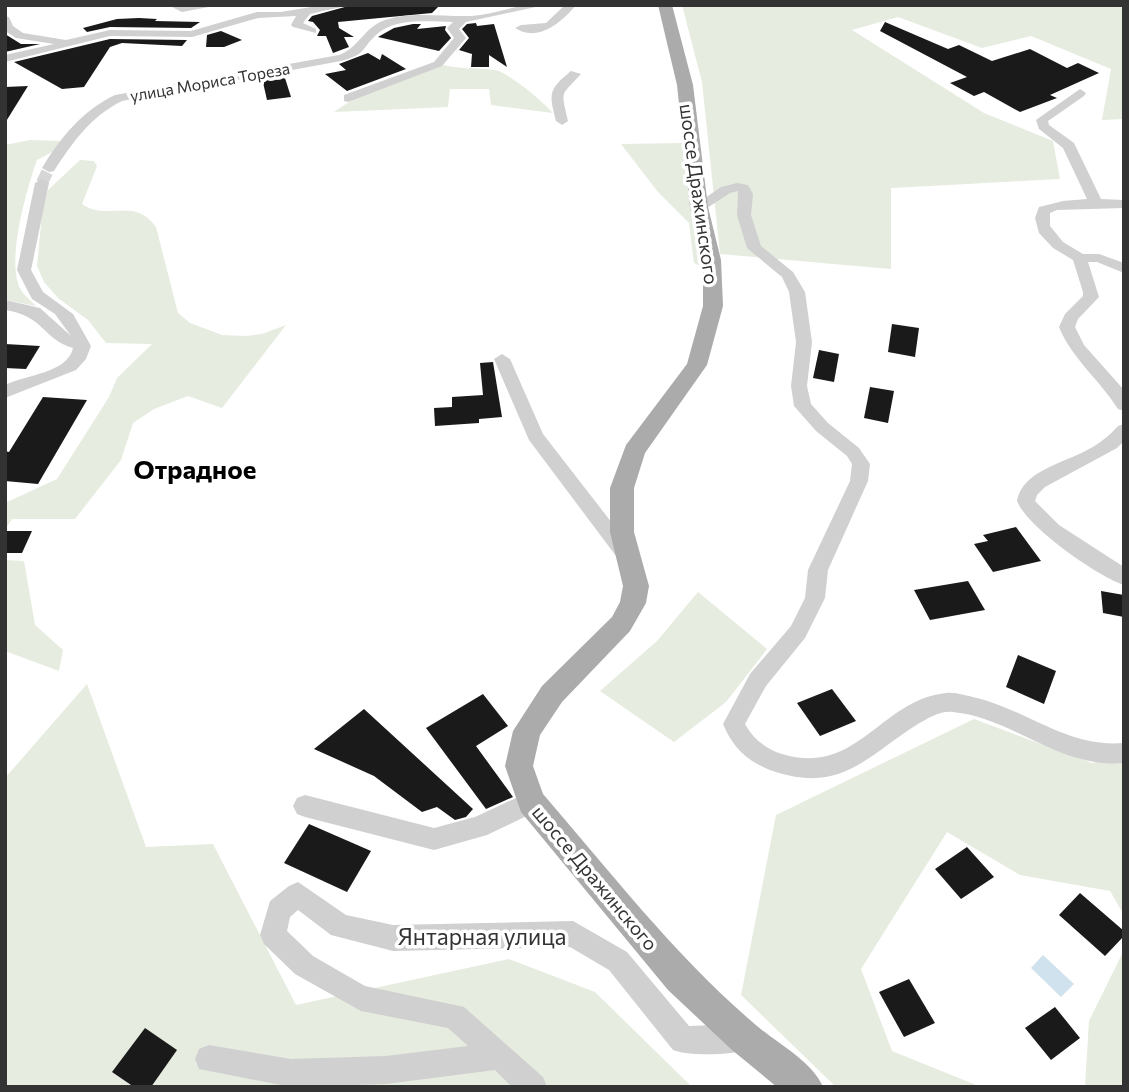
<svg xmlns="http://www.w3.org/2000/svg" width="1129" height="1092" font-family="Commissioner,sans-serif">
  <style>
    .green { fill: #e6ecdf }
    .water { fill: #cfe2ee }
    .building { fill: #1a1a1a }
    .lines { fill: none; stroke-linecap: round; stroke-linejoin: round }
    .minor-tunnel { stroke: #d6d6d6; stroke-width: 12; stroke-dasharray: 12 6; stroke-linecap: butt }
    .minor { fill: #d0d0d0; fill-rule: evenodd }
    .major { fill: #ababab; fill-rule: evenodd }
    .labels { text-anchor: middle; stroke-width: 7; stroke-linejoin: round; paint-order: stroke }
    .far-street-label { font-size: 16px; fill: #333; stroke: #fff }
    .street-label { font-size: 19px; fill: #333; stroke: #fff }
    .near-street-label { font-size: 23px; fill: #333; stroke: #fff }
    .district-label { font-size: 26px; font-weight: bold; fill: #000; stroke: #fff }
  </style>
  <rect width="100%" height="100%" fill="#fff"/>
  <g class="green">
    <path d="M682,5H1124V119L1102,120L1111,69L1031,36L982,48L898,17L852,30L984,113L1053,141L1060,179L891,188V269L720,254L702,82Z"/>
    <path d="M440,64C458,70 477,67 495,70C508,72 545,103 553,113L491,105L489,89H450L448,107L334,112C355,97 378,86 403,78C417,74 429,73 440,64Z"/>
    <path d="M30,140L63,141L56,150L37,160C27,188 5,263 21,290C24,295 31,301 36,306L5,300V145Z"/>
    <path d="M684,143L694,198L700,266L694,263L689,223L658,192L621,144Z"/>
    <path d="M80,160L94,161L97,166L82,204C107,222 134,196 156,227L178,313L190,323L222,335L247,336L262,334L286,325L222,408L188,396L154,409L133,423L121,460L75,519H12L5,530V503L57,479L109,397L117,378L152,344L106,343L88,320L58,298L44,282L37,266L42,214L48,190Z"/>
    <path d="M5,560L24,561L35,625L63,650L59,671L5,651Z"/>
    <path d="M698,592L767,649L726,702L674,742L600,691L657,641Z"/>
    <path d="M87,684L146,847L213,844L296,1005L509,959L595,992L692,1087H5V778Z"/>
    <path d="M974,719L1092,763L1124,755V915L1110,891L1020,875L947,832L861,969L892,1051L981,1087H836L741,995L776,815Z"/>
    <path d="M1124,950V1087H1085L1089,1021Z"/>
  </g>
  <path class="water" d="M1043,955L1074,984L1061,997L1031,968Z"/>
  <g class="building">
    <path d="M352,5H440L432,13L338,22L339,28L354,37H344L349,47L333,53L326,36H317L320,30L313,22L308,21L312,16Z"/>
    <path d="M139,18L157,19L155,21L200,22L191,28L110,27L87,32L83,28L117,19Z"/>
    <path d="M885,22L948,49L959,45L992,61L1030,49L1067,68L1078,63L1099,73L1050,95L1057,98L1020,112L984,92L974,96L950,83L967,77L880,31Z"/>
    <path d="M476,23L477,26L494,24L507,67L489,55V67H471L472,54L459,50L469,38L462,29L467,24Z"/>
    <path d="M413,24H421L417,29L446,26L445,30L451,38L439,51L378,37L394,28Z"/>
    <path d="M221,31L242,40L224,47H206L207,35Z"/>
    <path d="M5,34L21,44H40L5,52Z"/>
    <path d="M110,39L187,40L182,46L122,43L110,47L84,87L62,89L14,62Z"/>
    <path d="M368,53L380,60L382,54L406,69L347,91L325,74L346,70L339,64Z"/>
    <path d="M284,75L291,97L267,100L262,78Z"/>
    <path d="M28,86L5,123V87Z"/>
    <path d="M892,324L919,328L915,357L888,352Z"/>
    <path d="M5,344L40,346L26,369L5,368Z"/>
    <path d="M819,350L839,354L834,382L813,378Z"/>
    <path d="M493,362L502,417L479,419V423L435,426L434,408L452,407V397L483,395L480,363Z"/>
    <path d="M870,387L894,391L888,423L864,418Z"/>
    <path d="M43,397L87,400L38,484L5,481V451L9,452Z"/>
    <path d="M1016,527L1041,561L993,572L974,544L988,541L983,535Z"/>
    <path d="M5,531H32L22,553H5Z"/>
    <path d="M968,581L985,610L930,620L914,590Z"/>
    <path d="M1101,591L1124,595V617L1103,613Z"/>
    <path d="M1018,655L1056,671L1044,704L1006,687Z"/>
    <path d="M832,689L856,721L820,736L797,703Z"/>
    <path d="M483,694L508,726L476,746L513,797L486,809L426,728Z"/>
    <path d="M364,709L473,809L466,817L455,820L437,807L422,812L374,776L314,749Z"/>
    <path d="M309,824L371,851L347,892L284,863Z"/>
    <path d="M967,847L994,877L961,899L935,869Z"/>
    <path d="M1080,893L1124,931V936L1105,956L1059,915Z"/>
    <path d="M909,979L935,1023L904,1037L879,992Z"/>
    <path d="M1055,1007L1080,1038L1051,1060L1025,1028Z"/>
    <path d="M145,1028L177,1050L151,1087H134L112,1072Z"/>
  </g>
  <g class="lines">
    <path class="minor-tunnel" d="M42,183L49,168"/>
    <g class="minor">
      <path d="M168,5H219L182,12Z"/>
      <path d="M323,5H350L310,14L303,23L316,29V33L293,27L291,25L296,16L258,18L192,37L110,36L5,62V55L54,44L16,38L5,31V16L9,17L13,26L23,33L66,40L110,30L191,31L257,12H281Z"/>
      <path d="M524,5H545L466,22L459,29L466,38L442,66L348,102L344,101V95L434,62L454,38L447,28L453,22C429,22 395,17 376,35C360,50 367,54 341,61L122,101C90,117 73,142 54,171L49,172L42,168C61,137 82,111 115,95L339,55C359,48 364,27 385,20C411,11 443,17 471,16C488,15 506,9 524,5Z"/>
      <path d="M565,5H576C562,22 538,43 515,28L521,25L546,23Z"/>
      <path d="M571,71L581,74C560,97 561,89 568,121L562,125L556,121C549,93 548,90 571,71Z"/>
      <path d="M1080,89L1086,93L1084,96L1048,121L1049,125L1074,143L1101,199L1124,200V208L1057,210L1050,213V226L1063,242L1083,254H1099L1124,263V273L1097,262H1088L1099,297L1078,319L1075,327L1084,345L1124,390V411L1118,409C1100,380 1072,359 1059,327L1065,314L1083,296V292L1073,260L1053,248L1039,233L1035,218L1039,207L1063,201L1087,199L1063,148L1039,129L1036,120Z"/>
      <path d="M42,179L49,183L31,270L43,292L73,314L91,346L86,359L76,370L5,398V385C25,375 68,373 73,348C42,339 45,316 5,310V300L40,308L71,336L55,314L32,299L17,270L35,183Z"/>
      <path d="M737,183L748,185L753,194L751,215L761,246L793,272L805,292L812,342L807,386L811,404L828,423L859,448L870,464L868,481L828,570L825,598L805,638L766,686L745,724C753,739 766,749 782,754C857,777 880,700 946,693C956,692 967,696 977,698C1029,711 1068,748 1124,743V763C1059,769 1014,718 953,712C941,710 928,718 918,724C867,756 842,793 776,772C749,763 734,750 723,724L750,674L791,626L805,598L808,570L850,481L852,464L847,456L816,431L794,406L791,386L796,342L789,292L782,277L747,248L737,215L738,191L730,193L704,210L699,211L692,207L721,187Z"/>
      <path d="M502,354L510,359L543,434L633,550L636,555L633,560L626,562L619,560L529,440L494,359Z"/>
      <path d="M1124,424V441L1117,448L1045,487L1037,495L1035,501L1059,525L1124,567V585C1097,576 1027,527 1017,501C1022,471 1064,463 1087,450C1099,444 1109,436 1118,426Z"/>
      <path d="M531,791L539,794L543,802L539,810L487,835L434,850L305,817L297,814L293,806L297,798L305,795L434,828L475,817Z"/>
      <path d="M298,882L346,915L393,925L573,921L627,952L689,1026L743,1024L753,1028L757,1038L753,1048C735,1055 691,1057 673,1050L609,970L570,947L393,951L331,935L298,910L290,917L287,931L313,956L365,986L464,1007L543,1077L547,1087H512L495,1070L386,1084L291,1087L199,1069L195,1059L199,1049L209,1045L291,1059L386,1056L468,1046L448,1028L361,1011L295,974L264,944L260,935L270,901L289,886Z"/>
    </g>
    <path class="major" d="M658,5H672L693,85L708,207L721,260L723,306L707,365L645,453L634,488V532L649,586L646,603L630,631L562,702L540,735L533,766L543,794C612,874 677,958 757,1026C778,1044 812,1061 823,1087H777L732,1050L668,990L521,812L505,766L513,731L542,686L612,617L620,602L623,586L610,532V488L626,445L687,364L703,306V260L690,207L677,85Z"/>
  </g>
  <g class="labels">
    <g class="far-street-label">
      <text transform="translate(210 82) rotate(-10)" y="6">улица Мориса Тореза</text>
    </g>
    <g class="street-label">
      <text transform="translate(699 194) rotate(82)" y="7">шоссе Дражинского</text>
      <text transform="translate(595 878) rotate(50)" y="7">шоссе Дражинского</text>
    </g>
    <g class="near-street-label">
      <text x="482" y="945">Янтарная улица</text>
    </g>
    <g class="district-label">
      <text x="195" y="479">Отрадное</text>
    </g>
  </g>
  <rect width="1129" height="1092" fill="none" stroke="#333333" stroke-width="14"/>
</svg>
